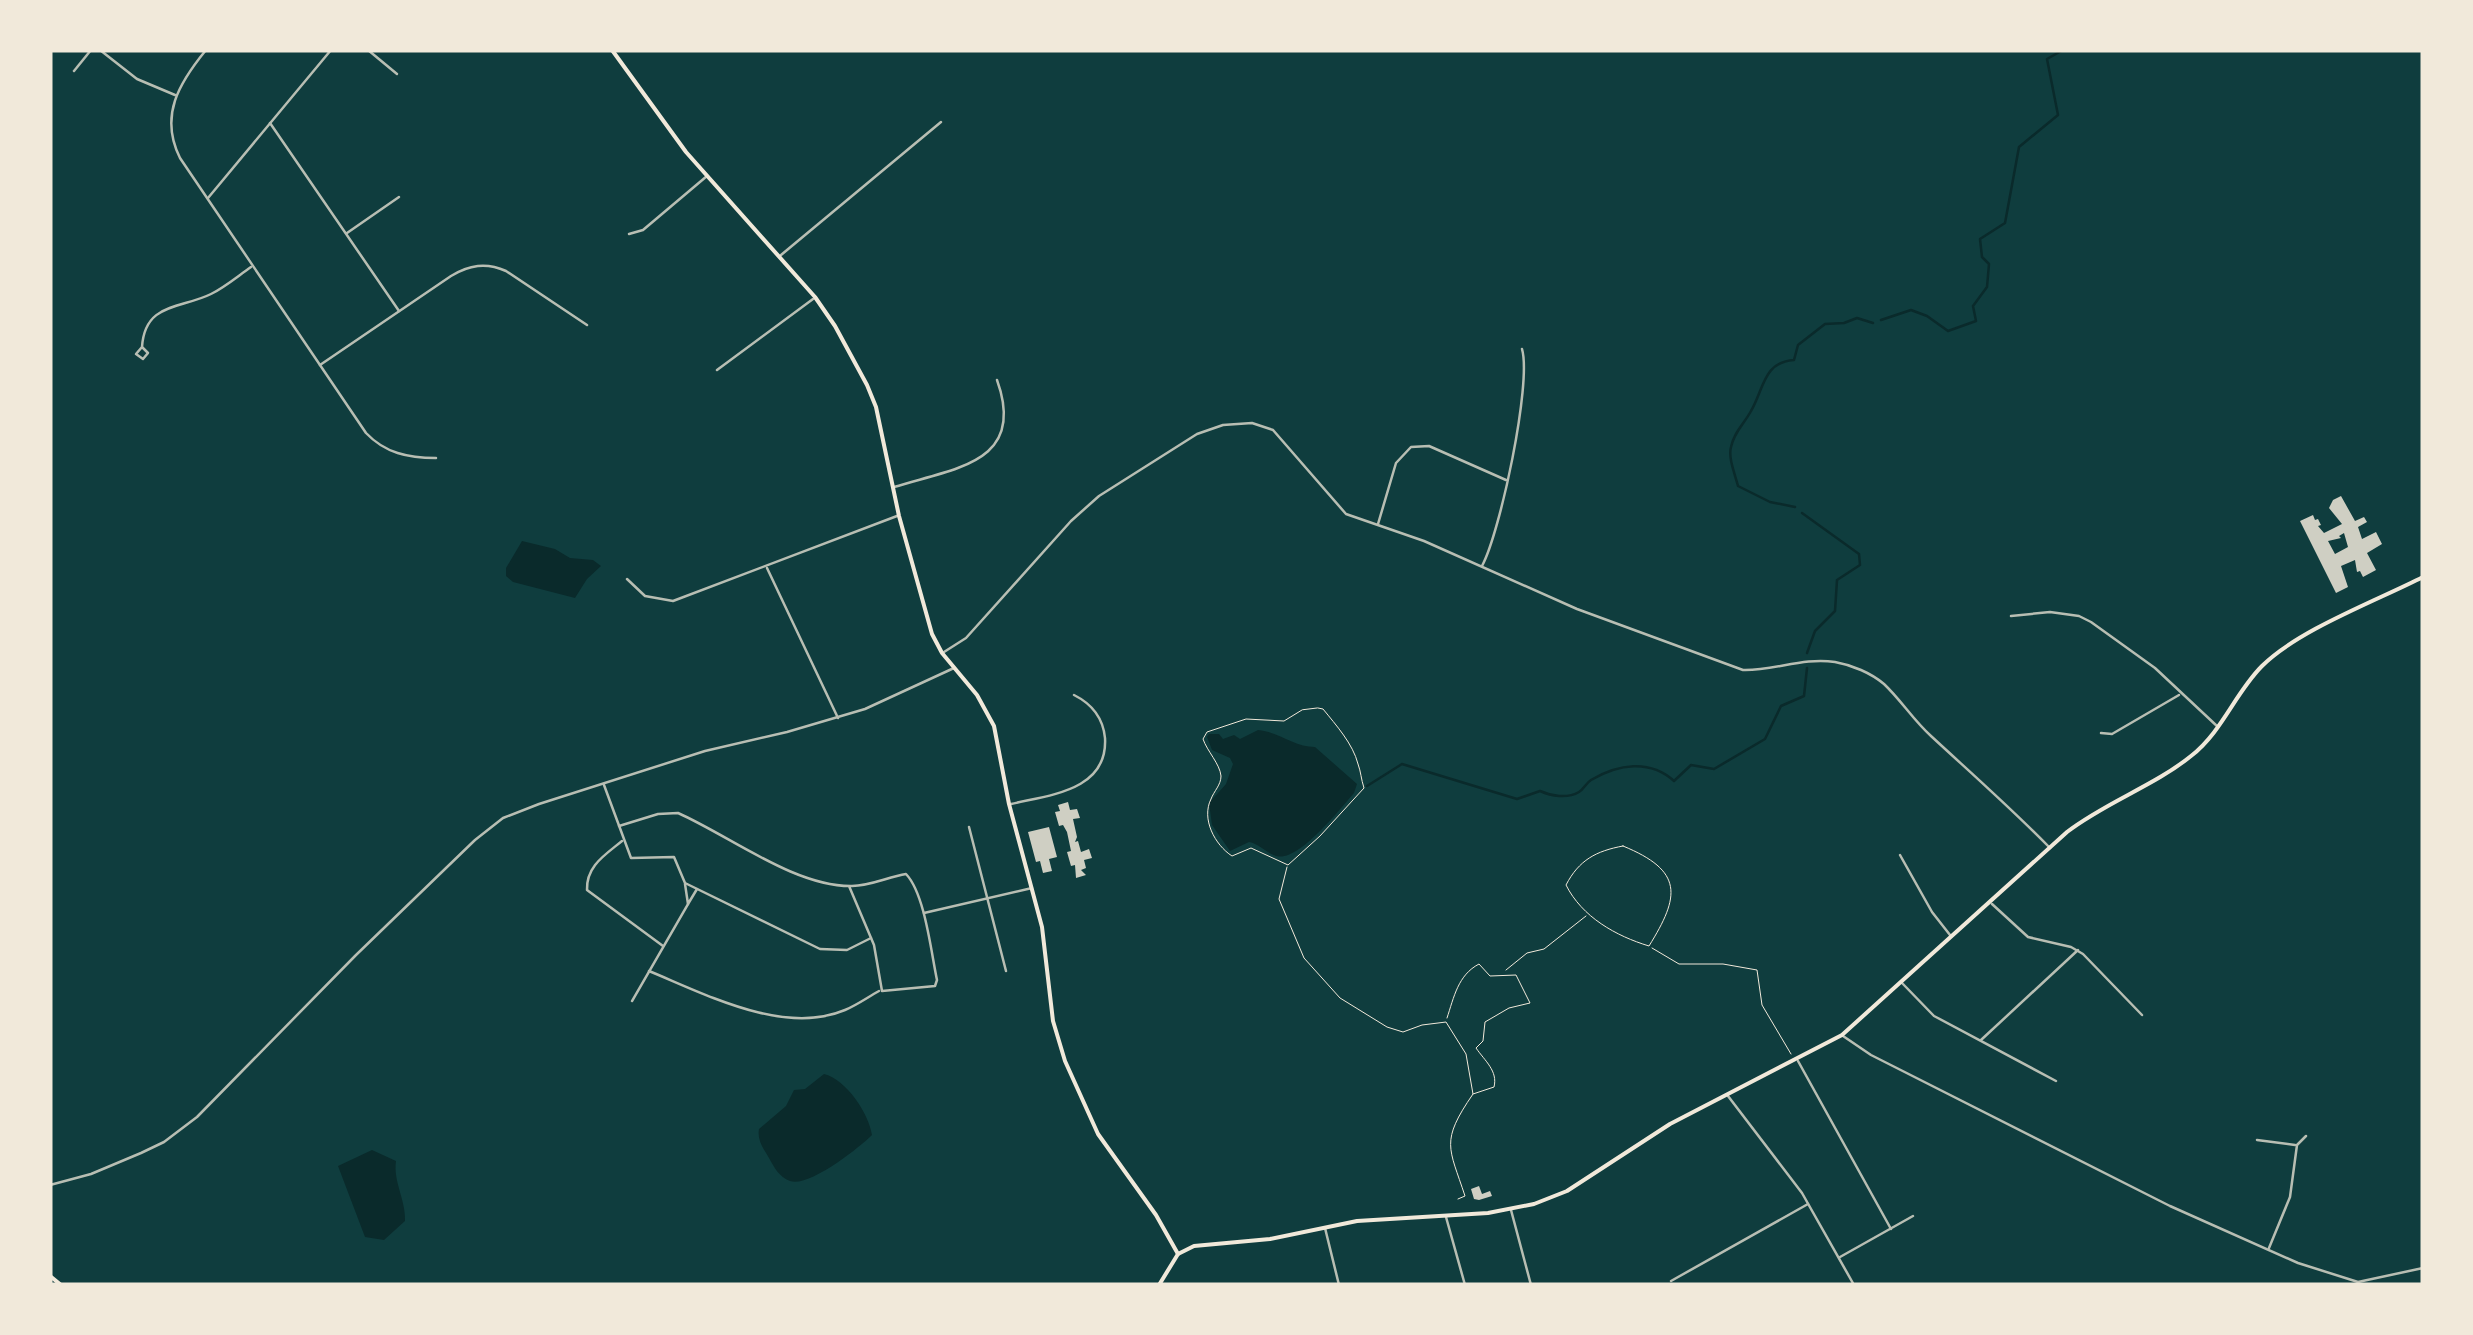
<svg xmlns="http://www.w3.org/2000/svg" width="2473" height="1335" font-family="Figtree,sans-serif">
  <style>
    .water { fill: #0a2a2b }
    .lines { fill: none; stroke-linecap: round; stroke-linejoin: round }
    .stream { stroke: #0a2a2b; stroke-width: 2.5 }
    .building { fill: #cfcfc3; fill-rule: evenodd }
    .path { stroke: #f1e9da; stroke-width: 1 }
    .minor { stroke: #b8beb3; stroke-width: 2.5 }
    .tertiary { stroke: #b8beb3; stroke-width: 2.5 }
    .secondary { stroke: #f1e9da; stroke-width: 4 }
  </style>
  <rect width="100%" height="100%" fill="#0f3d3e"/>
  <g class="water">
    <path d="M522,541L555,549L570,558L593,560L601,566L587,579L575,598L513,582L506,576V568Z"/>
    <path d="M1258,730C1279,732 1294,747 1315,747L1357,784L1354,793C1340,809 1298,863 1276,856C1266,853 1260,844 1249,842L1230,851L1212,825L1209,803L1226,784L1233,764L1230,758L1212,750L1207,737L1209,734H1219L1223,739L1234,735L1240,739Z"/>
    <path d="M824,1074C846,1079 869,1114 872,1135C859,1148 808,1188 790,1181C779,1177 774,1167 769,1158C763,1148 757,1140 759,1129L786,1106L794,1090L805,1089Z"/>
    <path d="M372,1150L396,1161C393,1182 406,1200 405,1221L384,1240L365,1237L338,1166Z"/>
  </g>
  <g class="lines">
    <g class="stream">
      <path d="M1881,320L1911,310L1927,316L1948,331L1976,321L1973,306L1987,287L1989,264L1982,257L1980,239L2005,223L2019,147L2058,115L2047,59L2063,50"/>
      <path d="M1795,507L1770,502L1738,486C1735,474 1728,458 1731,447C1734,432 1744,424 1751,411C1764,389 1763,362 1794,360L1798,345L1825,324L1844,323L1857,318L1873,323"/>
      <path d="M1802,513L1859,554L1860,565L1837,580L1835,611L1815,631L1807,653"/>
      <path d="M1367,786L1402,764L1517,799L1540,791C1551,796 1567,799 1579,792C1584,789 1586,783 1591,780C1618,764 1650,759 1674,781L1691,765L1714,769L1765,739L1781,706L1804,696L1807,668"/>
    </g>
  </g>
  <g class="building">
    <path d="M2341,496L2355,521L2364,517L2367,522L2358,527L2362,539L2376,532L2382,544L2367,553L2376,570L2363,577L2360,571L2357,572L2355,560L2341,566L2348,587L2336,593L2300,521L2313,515L2315,520L2318,519L2321,525L2318,526L2324,533L2342,524L2329,508L2333,500ZM2344,533L2348,547L2335,554L2328,541L2341,538L2339,536Z"/>
    <path d="M1068,802L1070,810L1077,809L1080,818L1073,819L1077,837L1075,842L1078,841L1081,852L1089,849L1092,858L1084,860L1086,868L1081,870L1086,875L1076,878L1075,865L1071,866L1067,852L1071,851L1067,832L1063,825L1059,826L1055,812L1060,811L1058,805Z"/>
    <path d="M1049,827L1057,857L1049,859L1052,871L1043,873L1040,861L1036,862L1028,832Z"/>
    <path d="M1479,1186L1482,1194L1490,1191L1492,1196L1479,1200L1474,1199L1471,1189Z"/>
  </g>
  <g class="lines">
    <g class="path">
      <path d="M1318,708L1323,709C1336,725 1353,744 1358,764C1361,772 1361,779 1364,788L1320,836L1288,865L1251,848L1232,856C1215,845 1201,819 1211,799C1214,791 1221,785 1221,776C1220,764 1207,751 1203,739L1207,732L1246,719L1284,721L1302,710Z"/>
      <path d="M1623,846C1684,871 1680,896 1649,946C1616,936 1582,917 1566,885C1579,860 1596,851 1623,846Z"/>
      <path d="M1287,867L1279,899L1304,958L1340,998L1387,1027L1403,1032L1422,1025L1446,1022L1466,1054L1473,1094C1440,1142 1449,1147 1465,1196L1458,1199"/>
      <path d="M1652,948L1679,964H1723L1757,970L1762,1005L1791,1054"/>
      <path d="M1506,970L1527,953L1544,949L1586,916"/>
      <path d="M1447,1018C1454,997 1458,975 1479,964L1490,976L1516,975L1530,1003L1509,1008L1485,1022L1483,1041L1476,1048C1485,1061 1498,1071 1494,1087L1473,1094"/>
    </g>
    <g class="minor">
      <path d="M100,50L137,79L175,95"/>
      <path d="M206,50C179,83 159,116 180,158L366,433C385,453 408,458 436,458"/>
      <path d="M368,50L397,74"/>
      <path d="M74,71L91,50"/>
      <path d="M270,123L399,311"/>
      <path d="M208,198L331,50"/>
      <path d="M347,233L399,197"/>
      <path d="M629,234L643,230L707,176"/>
      <path d="M781,255L941,122"/>
      <path d="M142,347L136,354L143,359L148,353L142,347C145,302 181,309 211,294C225,287 238,276 251,267"/>
      <path d="M320,365L451,276C469,265 486,262 506,271L587,325"/>
      <path d="M717,370L813,299"/>
      <path d="M894,487C955,468 1027,463 997,380"/>
      <path d="M1378,524L1396,463L1411,447L1429,446L1506,480"/>
      <path d="M1482,566C1500,533 1532,383 1522,349"/>
      <path d="M767,568L838,718"/>
      <path d="M627,579L645,596L673,601L897,516"/>
      <path d="M2011,616L2050,612L2079,616L2091,622L2155,668L2218,727"/>
      <path d="M944,652L966,638L1071,521L1099,496L1197,434L1223,425L1252,423L1273,430L1346,514L1424,541L1577,609L1743,670C1774,671 1803,657 1835,662C1852,665 1871,673 1884,684C1901,700 1914,721 1931,736C1971,773 2012,809 2050,848"/>
      <path d="M2101,733L2112,734L2179,695"/>
      <path d="M604,785L631,858L674,857L685,883L820,949L847,950L871,938"/>
      <path d="M1011,804C1049,795 1108,791 1105,738C1103,717 1092,704 1074,695"/>
      <path d="M619,826L658,814L678,813C730,836 795,887 852,886C870,886 888,877 906,874C925,894 931,952 937,980L935,986L882,991L874,945L849,886"/>
      <path d="M969,827L1006,971"/>
      <path d="M622,841C605,855 586,866 587,890L663,946"/>
      <path d="M1900,855L1932,912L1950,935"/>
      <path d="M685,884L688,904L697,889"/>
      <path d="M1992,904L2028,937L2071,947L2083,954L2142,1015"/>
      <path d="M924,913L1032,888"/>
      <path d="M649,971C705,994 784,1036 845,1010C857,1005 868,997 879,991"/>
      <path d="M1902,983L1934,1016L2056,1081"/>
      <path d="M632,1001L688,904"/>
      <path d="M1843,1036L1871,1055L2170,1206L2298,1263L2358,1282L2423,1268"/>
      <path d="M1981,1040L2078,950"/>
      <path d="M1798,1061L1891,1229"/>
      <path d="M1728,1096L1802,1193L1854,1285"/>
      <path d="M2257,1140L2295,1145"/>
      <path d="M1511,1210L1531,1285"/>
      <path d="M1446,1217L1465,1285"/>
      <path d="M1325,1228L1339,1285"/>
      <path d="M2269,1248L2290,1197L2297,1145L2306,1136"/>
      <path d="M1840,1257L1913,1216"/>
      <path d="M1671,1281L1808,1204"/>
    </g>
    <path class="tertiary" d="M50,1185L91,1174L141,1153L164,1142L197,1117L356,955L475,840L503,818L539,804L705,751L787,732L865,709L954,668"/>
    <g class="secondary">
      <path d="M612,50L686,152L815,297L835,326L867,385L876,407L899,516L932,634L942,653L977,695L994,726L1009,804L1042,927L1053,1021L1065,1061L1098,1134L1156,1215L1178,1254"/>
      <path d="M50,1276L61,1285"/>
      <path d="M1159,1285L1178,1254L1194,1246L1270,1239L1357,1221L1488,1213L1534,1204L1567,1191L1670,1124L1842,1035L2067,832C2106,802 2154,786 2191,756C2222,732 2235,693 2262,666C2298,630 2376,601 2423,577"/>
    </g>
  </g>
  <rect width="2473" height="1335" fill="none" stroke="#f1e9da" stroke-width="105"/>
</svg>
